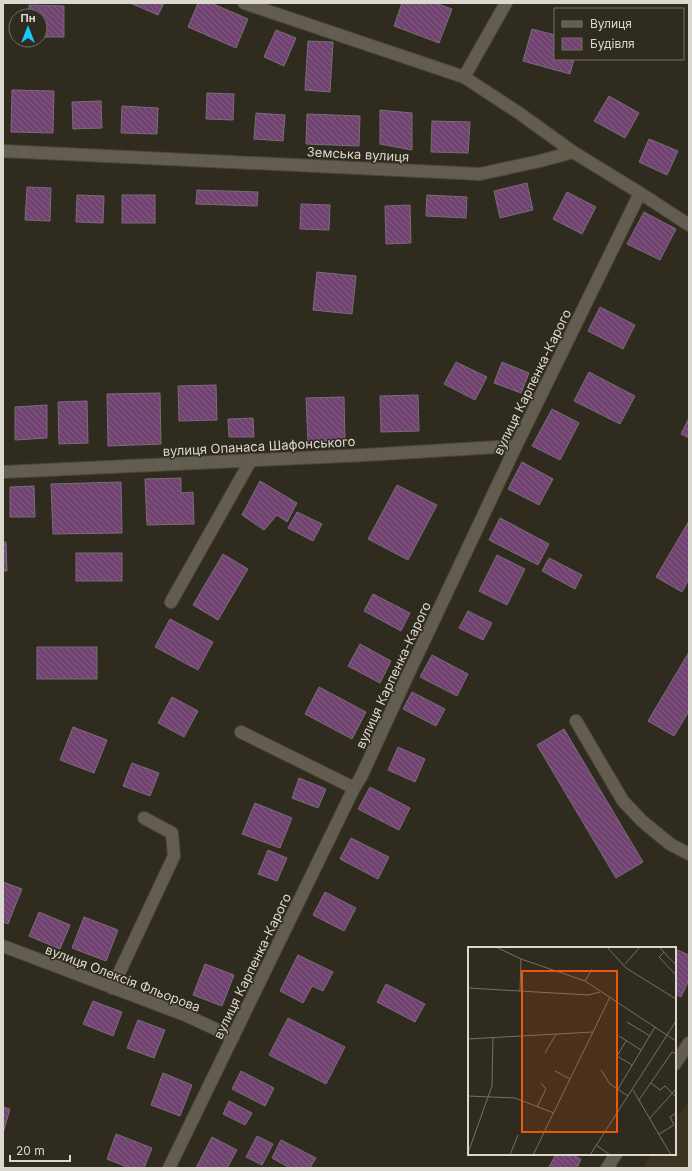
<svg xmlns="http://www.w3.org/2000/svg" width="692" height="1171" font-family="Inter,sans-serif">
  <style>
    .built { fill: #3a3420 }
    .building { fill: url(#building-back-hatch); stroke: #796d78 }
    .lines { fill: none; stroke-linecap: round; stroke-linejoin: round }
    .minor-casing { stroke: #4a473b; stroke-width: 14 }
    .minor { stroke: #625d4f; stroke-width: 12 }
    .labels { text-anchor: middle; stroke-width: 3; stroke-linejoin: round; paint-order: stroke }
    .street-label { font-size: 13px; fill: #dbd8d0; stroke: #2f2b1e }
    .inset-road { fill: none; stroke: #747065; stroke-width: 1 }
    .view { fill: #e8590c; fill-opacity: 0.15; stroke: #e8590c; stroke-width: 2 }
    .inset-edge { fill: none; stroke: #dbd8d0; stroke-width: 2 }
  </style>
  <defs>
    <pattern id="building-back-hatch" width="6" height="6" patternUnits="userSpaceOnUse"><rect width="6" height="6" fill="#714371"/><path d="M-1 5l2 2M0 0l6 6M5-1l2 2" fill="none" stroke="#855d84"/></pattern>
  </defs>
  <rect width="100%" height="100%" fill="#2f2b1e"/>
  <path class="built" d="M689,1100V1168H642L652,1154H675V1121Z"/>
  <g class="building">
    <path d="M130,3H164L158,15Z"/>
    <path d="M198,3H211L248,19L236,48L188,27Z"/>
    <path d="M402,3H435L452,9L439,43L394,26Z"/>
    <path d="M29,5L64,6V37H40V16H29Z"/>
    <path d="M532,29L555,35V59H574L570,74L523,61Z"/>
    <path d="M276,30L296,38L284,66L264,57Z"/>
    <path d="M308,41L333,42L330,92L305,90Z"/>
    <path d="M12,90L54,91L53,133L11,132Z"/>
    <path d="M207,93L234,94L233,120L206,119Z"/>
    <path d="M609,96L639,113L625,138L594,121Z"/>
    <path d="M101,101L102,128L73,129L72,102Z"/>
    <path d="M122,106L158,108L157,134L121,133Z"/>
    <path d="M380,110L412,113V150L380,144Z"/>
    <path d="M256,113L285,115L283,141L254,139Z"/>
    <path d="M307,114L360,116L359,146L306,144Z"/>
    <path d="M432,121L470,122L468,153L431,152Z"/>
    <path d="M649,139L678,151L667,175L639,162Z"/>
    <path d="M527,183L533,210L500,218L494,191Z"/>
    <path d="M27,187L51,188L50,221L25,220Z"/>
    <path d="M197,190L258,192L257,206L196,204Z"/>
    <path d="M567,192L596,207L582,234L553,219Z"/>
    <path d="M77,195L104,196L103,223L76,222Z"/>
    <rect x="122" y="195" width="33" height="28"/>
    <path d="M427,195L467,197L466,218L426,216Z"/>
    <path d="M301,204L330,205L329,230L300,229Z"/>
    <path d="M410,205L411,243L386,244L385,206Z"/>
    <path d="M644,212L676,229L660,260L627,244Z"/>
    <path d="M317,272L356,276L352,314L313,310Z"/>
    <path d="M600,307L635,325L623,349L588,331Z"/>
    <path d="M456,362L487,377L475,400L444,384Z"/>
    <path d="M502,362L529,373L521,393L494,383Z"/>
    <path d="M589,372L635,396L620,424L574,401Z"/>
    <path d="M216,385L217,420L179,421L178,386Z"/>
    <path d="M160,393L161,444L108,446L107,394Z"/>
    <path d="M418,395L419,431L381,432L380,396Z"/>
    <path d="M344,397L345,440L308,442L306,398Z"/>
    <path d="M87,401L88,443L59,444L58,402Z"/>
    <path d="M47,405V438L15,440V407Z"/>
    <path d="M552,409L579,423L560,460L532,446Z"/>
    <path d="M253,418L254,437H229L228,419Z"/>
    <path d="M689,418V438L681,434Z"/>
    <path d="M522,462L553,479L539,505L508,489Z"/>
    <path d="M181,478V493L193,492L194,524L147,525L145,479Z"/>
    <path d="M260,481L297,503L287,522L277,515L264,530L242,515Z"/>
    <path d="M121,482L122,533L53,534L51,484Z"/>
    <path d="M397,485L437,505L408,560L368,539Z"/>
    <path d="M34,486L35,517H10V487Z"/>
    <path d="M297,512L322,524L313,541L288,528Z"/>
    <path d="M500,518L549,544L538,565L489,540Z"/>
    <path d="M689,521V579L682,592L656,577Z"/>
    <path d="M3,542H6L7,571H3Z"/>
    <rect x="76" y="553" width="46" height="28"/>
    <path d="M223,554L248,569L218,620L193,605Z"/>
    <path d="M497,555L525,569L507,605L479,591Z"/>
    <path d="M549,558L582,575L575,589L542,571Z"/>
    <path d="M373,594L410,613L401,631L364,611Z"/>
    <path d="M468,611L492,623L483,640L459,628Z"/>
    <path d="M170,619L213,642L198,670L155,647Z"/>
    <path d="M360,644L391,661L380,683L348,666Z"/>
    <rect x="37" y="647" width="60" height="32"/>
    <path d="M689,652V711L674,736L648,721Z"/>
    <path d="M432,655L468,674L457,696L420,677Z"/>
    <path d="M319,687L366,712L352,739L305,714Z"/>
    <path d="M412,692L445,709L436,726L403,709Z"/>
    <path d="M172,697L198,711L184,737L158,723Z"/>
    <path d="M73,727L107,740L94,773L60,760Z"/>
    <path d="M564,729L643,862L616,878L537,745Z"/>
    <path d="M398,747L425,759L415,782L388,770Z"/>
    <path d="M132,763L159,773L150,796L123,786Z"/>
    <path d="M299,778L326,789L318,808L292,798Z"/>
    <path d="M370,787L410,808L399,830L358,809Z"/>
    <path d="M255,803L292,818L280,848L242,834Z"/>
    <path d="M351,838L389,857L378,879L340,859Z"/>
    <path d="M268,850L287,858L277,881L258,874Z"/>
    <path d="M3,882L22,889L8,924L3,922Z"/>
    <path d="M325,892L356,908L344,931L313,915Z"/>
    <path d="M39,912L70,925L60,949L29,936Z"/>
    <path d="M84,917L118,930L106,961L72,948Z"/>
    <path d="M675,949L689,955V980L681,997L675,994Z"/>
    <path d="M298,955L333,972L323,991L312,986L303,1003L280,991Z"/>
    <path d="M205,964L234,975L222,1006L193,995Z"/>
    <path d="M386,984L425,1004L415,1022L377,1002Z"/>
    <path d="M93,1001L122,1012L113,1036L83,1024Z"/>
    <path d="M288,1018L345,1047L326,1084L269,1055Z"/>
    <path d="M138,1020L165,1030L154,1058L127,1048Z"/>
    <path d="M241,1071L274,1088L265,1106L232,1089Z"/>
    <path d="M163,1073L192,1085L180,1116L151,1105Z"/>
    <path d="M229,1101L252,1113L245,1125L223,1114Z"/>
    <path d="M3,1107L10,1109L3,1133Z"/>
    <path d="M116,1134L152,1148L144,1168H129L107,1159Z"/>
    <path d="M257,1136L273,1144L262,1165L246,1157Z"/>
    <path d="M212,1137L237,1150L227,1168H196Z"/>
    <path d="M281,1140L316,1158L310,1168H290L272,1158Z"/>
    <path d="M556,1154H571L581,1159L577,1168H550L549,1167Z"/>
  </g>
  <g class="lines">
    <defs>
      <g id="minor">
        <path d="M244,3L464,77L519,113L573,152L640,193L689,225"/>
        <path d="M464,77L506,3"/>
        <path d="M3,151L480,174L540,161L573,152"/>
        <path d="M3,472L365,455L516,446"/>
        <path d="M171,602L251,460"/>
        <path d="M576,721L623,801L642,821L670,844L689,854"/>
        <path d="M241,732L354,788"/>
        <path d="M3,946L185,1015L233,1037"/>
        <path d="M112,988L174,856L172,833L144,818"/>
        <path d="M675,1064L689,1043"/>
        <path d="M169,1168L354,788L361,777L406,679L516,446L640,193"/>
        <path d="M607,1168L616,1154"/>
      </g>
    </defs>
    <use href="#minor" class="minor-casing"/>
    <use href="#minor" class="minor"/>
  </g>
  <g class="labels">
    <g class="street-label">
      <text transform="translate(358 154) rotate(3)" y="5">Земська вулиця</text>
      <text transform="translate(532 382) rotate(-64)" y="5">вулиця Карпенка-Карого</text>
      <text transform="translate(259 446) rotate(-3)" y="5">вулиця Опанаса Шафонського</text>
      <text transform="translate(393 675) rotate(-65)" y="5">вулиця Карпенка-Карого</text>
      <text transform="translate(252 966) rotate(-64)" y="5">вулиця Карпенка-Карого</text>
      <text transform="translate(123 978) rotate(21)" y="5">вулиця Олексія Фльорова</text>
    </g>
  </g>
  <g transform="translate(468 947)">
    <rect width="208" height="208" fill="#2f2b1e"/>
    <path class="inset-road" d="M28,0L53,12L117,34L208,94M139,0L158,21L208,52M191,0L208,18M196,5L191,10L208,28M157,17L172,0M117,34L124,22M0,41L120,48L132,45M52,44L53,12M159,75L182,89M151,89L173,103M0,92L125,85M158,94L149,109L164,118M77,106L88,87M133,123L142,137L160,149M87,124L102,132M183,136L192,143L197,139L208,150M150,142L187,80M165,143L203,208M0,149L47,151L86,166M171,153L204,105L208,107M69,160L78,142L73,136M182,171L208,142M191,187L206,178L202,170L208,166M128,198L142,208M0,206L24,139L25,90M42,208L50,188M65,208L142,50M122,208L208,74"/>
    <path class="view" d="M54,24H149V185H54Z"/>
    <rect width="208" height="208" class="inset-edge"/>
  </g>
  <rect width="692" height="1171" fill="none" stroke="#dbd8d0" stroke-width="8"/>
  <rect x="554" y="8" width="130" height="52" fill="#2f2b1e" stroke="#747065"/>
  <rect x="562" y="21" width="20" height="6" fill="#625d4f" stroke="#747065"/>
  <text x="590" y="28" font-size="12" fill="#dbd8d0">Вулиця</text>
  <rect x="562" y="38" width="20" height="12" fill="url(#building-back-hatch)" stroke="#747065"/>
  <text x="590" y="48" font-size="12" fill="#dbd8d0">Будівля</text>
  <g transform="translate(28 28)"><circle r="19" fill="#2f2b1e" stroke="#747065"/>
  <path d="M0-3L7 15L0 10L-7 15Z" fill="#16cafb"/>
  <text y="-6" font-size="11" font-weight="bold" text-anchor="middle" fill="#dbd8d0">Пн</text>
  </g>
  <path d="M10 1155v6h60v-6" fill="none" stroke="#dbd8d0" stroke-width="2"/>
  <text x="16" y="1155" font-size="12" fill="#dbd8d0" stroke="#2f2b1e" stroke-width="3" paint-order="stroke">20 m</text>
</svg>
